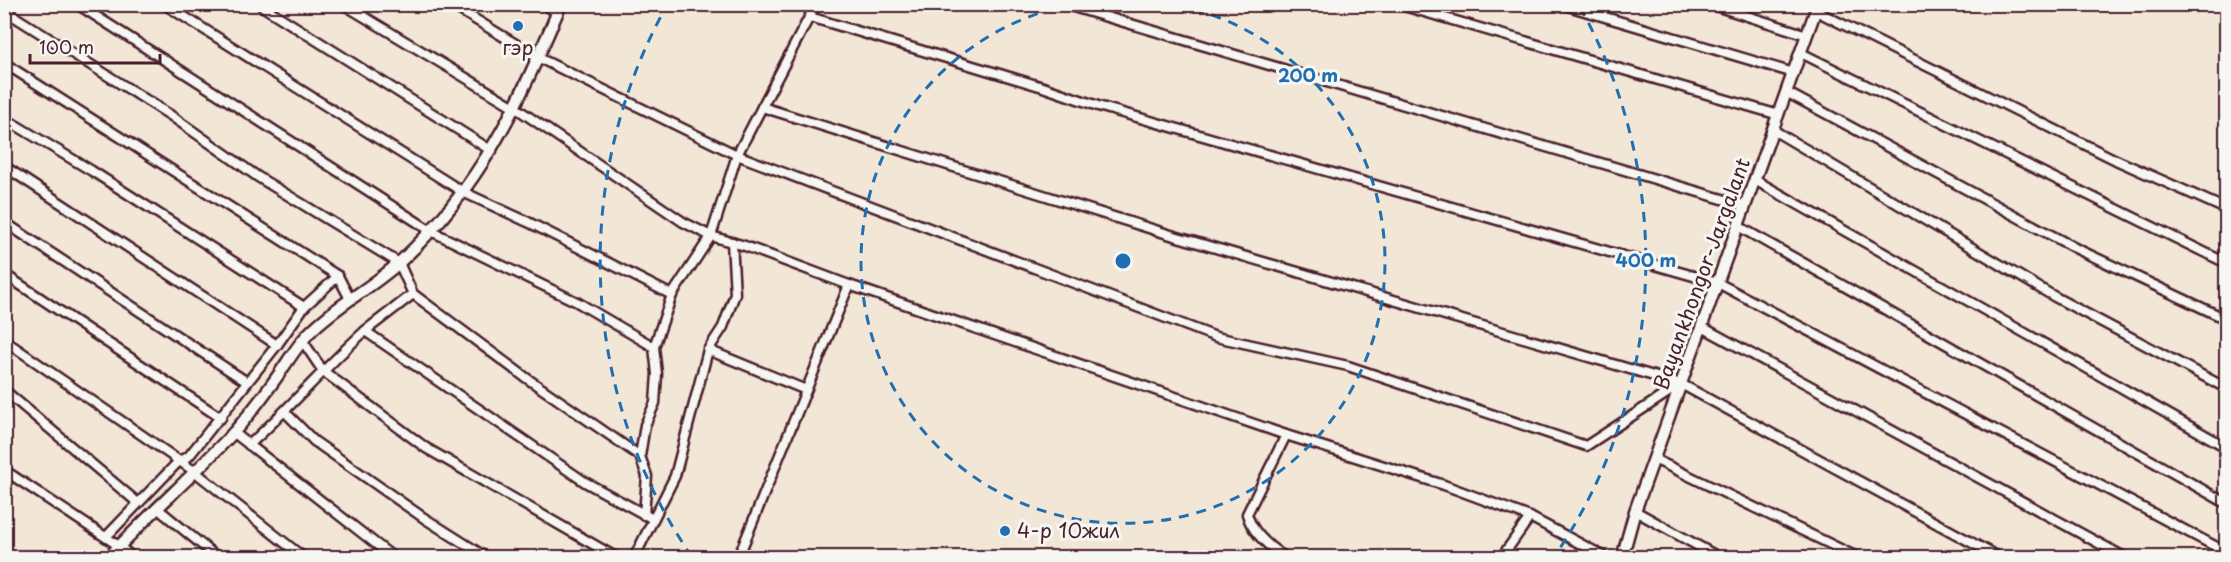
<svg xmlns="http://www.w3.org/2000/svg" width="2231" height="562" font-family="'Playpen Sans',sans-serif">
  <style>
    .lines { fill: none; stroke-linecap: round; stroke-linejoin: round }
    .minor-casing { stroke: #4a1f2b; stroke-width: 13 }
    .tertiary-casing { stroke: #4a1f2b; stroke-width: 15 }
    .minor { stroke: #f6f6f2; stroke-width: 8 }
    .tertiary { stroke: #f6f6f2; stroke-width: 10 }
    .ring { fill: none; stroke: #1f6fb2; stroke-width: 3; stroke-dasharray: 10 8 }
    .poi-dot { fill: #1f6fb2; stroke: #f6f6f2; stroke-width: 2 }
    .labels { text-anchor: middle; stroke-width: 6; stroke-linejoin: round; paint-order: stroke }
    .poi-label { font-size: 20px; fill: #4a1f2b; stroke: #f6f6f2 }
    .street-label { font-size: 20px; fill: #4a1f2b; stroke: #f6f6f2 }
    .centre { fill: #1f6fb2; stroke: #f6f6f2; stroke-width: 3 }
    .ring-label { font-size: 18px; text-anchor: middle; font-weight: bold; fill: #1f6fb2; stroke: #f6f6f2; stroke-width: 6; stroke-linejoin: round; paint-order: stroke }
  </style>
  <rect width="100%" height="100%" fill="#f2e7d7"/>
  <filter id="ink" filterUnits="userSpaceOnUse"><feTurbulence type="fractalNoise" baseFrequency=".0167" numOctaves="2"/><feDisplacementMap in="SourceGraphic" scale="12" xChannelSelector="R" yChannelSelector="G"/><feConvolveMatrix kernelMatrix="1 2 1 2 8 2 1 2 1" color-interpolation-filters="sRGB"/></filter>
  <g filter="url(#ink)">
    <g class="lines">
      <defs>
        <g id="minor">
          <path d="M77,4L431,231L577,302L654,347"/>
          <path d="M164,4L463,192L528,222L672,295L654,347L657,374L655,403L645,425L640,456"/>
          <path d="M259,4L492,151"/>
          <path d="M343,4L516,108L683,222L711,236L745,246L849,285L1286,435L1444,485L1530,517L1607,558"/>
          <path d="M450,4L537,57L737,155L1216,337L1348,366L1586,446L1681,384"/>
          <path d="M543,4L558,13"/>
          <path d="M1063,4L1746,206"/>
          <path d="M1397,4L1779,115"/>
          <path d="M1561,4L1794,73"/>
          <path d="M1709,4L1807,35"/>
          <path d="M4,10L170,115L258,177L399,263L413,294L525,377L640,456L647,476L644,515"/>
          <path d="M1816,11L2116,160L2226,209"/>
          <path d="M810,17L1043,87L1098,106L1718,283L2226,552"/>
          <path d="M1801,53L2220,260"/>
          <path d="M4,63L338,276L350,299"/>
          <path d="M1786,92L2075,248L2226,319"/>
          <path d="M762,107L816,4"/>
          <path d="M4,118L92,171L304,307"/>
          <path d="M1773,130L2055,297L2226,388"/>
          <path d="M4,166L277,345"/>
          <path d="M1755,180L2226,447"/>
          <path d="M4,222L247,382"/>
          <path d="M1738,226L2226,503"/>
          <path d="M4,274L221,418"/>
          <path d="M672,295L711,236L737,155L762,107L1171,235L1681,384L2000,558"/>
          <path d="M1702,327L2126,558"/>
          <path d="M365,331L413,294"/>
          <path d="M4,340L194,471L304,558"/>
          <path d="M302,340L323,371L426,448L617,558"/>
          <path d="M708,350L806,390"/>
          <path d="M4,390L138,503"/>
          <path d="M285,412L314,441L424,518L487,558"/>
          <path d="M233,432L394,558"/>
          <path d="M249,445C290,408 325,367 365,331L585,482L653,519"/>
          <path d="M1654,459L1859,558"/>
          <path d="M4,470L119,546L133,558"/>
          <path d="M157,508L218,558"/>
          <path d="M1635,511L1720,558"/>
          <path d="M106,537L179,461L189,456L277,345L304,307L338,276"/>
          <path d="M634,558L675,476L708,350L723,327L735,294L732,242"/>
          <path d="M738,558L849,285"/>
          <path d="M1286,558C1269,547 1252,533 1247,514L1286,435"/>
          <path d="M1501,558L1530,517"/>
        </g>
        <g id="tertiary">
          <path d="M108,558C149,514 194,475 234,432C250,414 265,394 279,374C288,361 297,346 308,334C336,305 372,288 401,261C481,187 519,103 561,4"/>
          <path d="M1622,558L1635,511L1818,4"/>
        </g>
      </defs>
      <use href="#minor" class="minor-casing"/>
      <use href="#tertiary" class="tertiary-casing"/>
      <use href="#minor" class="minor"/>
      <use href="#tertiary" class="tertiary"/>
    </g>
  </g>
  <g class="ring">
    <path d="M1177 5A262 262 0 1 1 1069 5"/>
    <path d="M692 557A523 523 0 0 1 666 7M1580 7A523 523 0 0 1 1554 557"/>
  </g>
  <g class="poi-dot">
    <circle cx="518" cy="26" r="6"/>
    <circle cx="1005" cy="531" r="6"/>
  </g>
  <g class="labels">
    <g class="poi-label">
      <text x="518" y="55">гэр</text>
      <text x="1017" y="538" text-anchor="start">4-р 10жил</text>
    </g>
    <g class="street-label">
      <text transform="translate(1702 274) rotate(-70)" y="7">Bayankhongor-Jargalant</text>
    </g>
  </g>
  <circle cx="1123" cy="261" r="9" class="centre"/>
  <g class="ring-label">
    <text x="1308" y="82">200 m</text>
    <text x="1646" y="267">400 m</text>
  </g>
  <rect width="2231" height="562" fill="none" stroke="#f6f6f2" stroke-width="24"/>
  <rect x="12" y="12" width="2207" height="538" fill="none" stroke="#4a1f2b" stroke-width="2" filter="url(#ink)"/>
  <path d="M30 54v9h130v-9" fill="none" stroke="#4a1f2b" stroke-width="3"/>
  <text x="39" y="54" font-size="18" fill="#4a1f2b" stroke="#f6f6f2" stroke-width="4.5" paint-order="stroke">100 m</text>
</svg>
